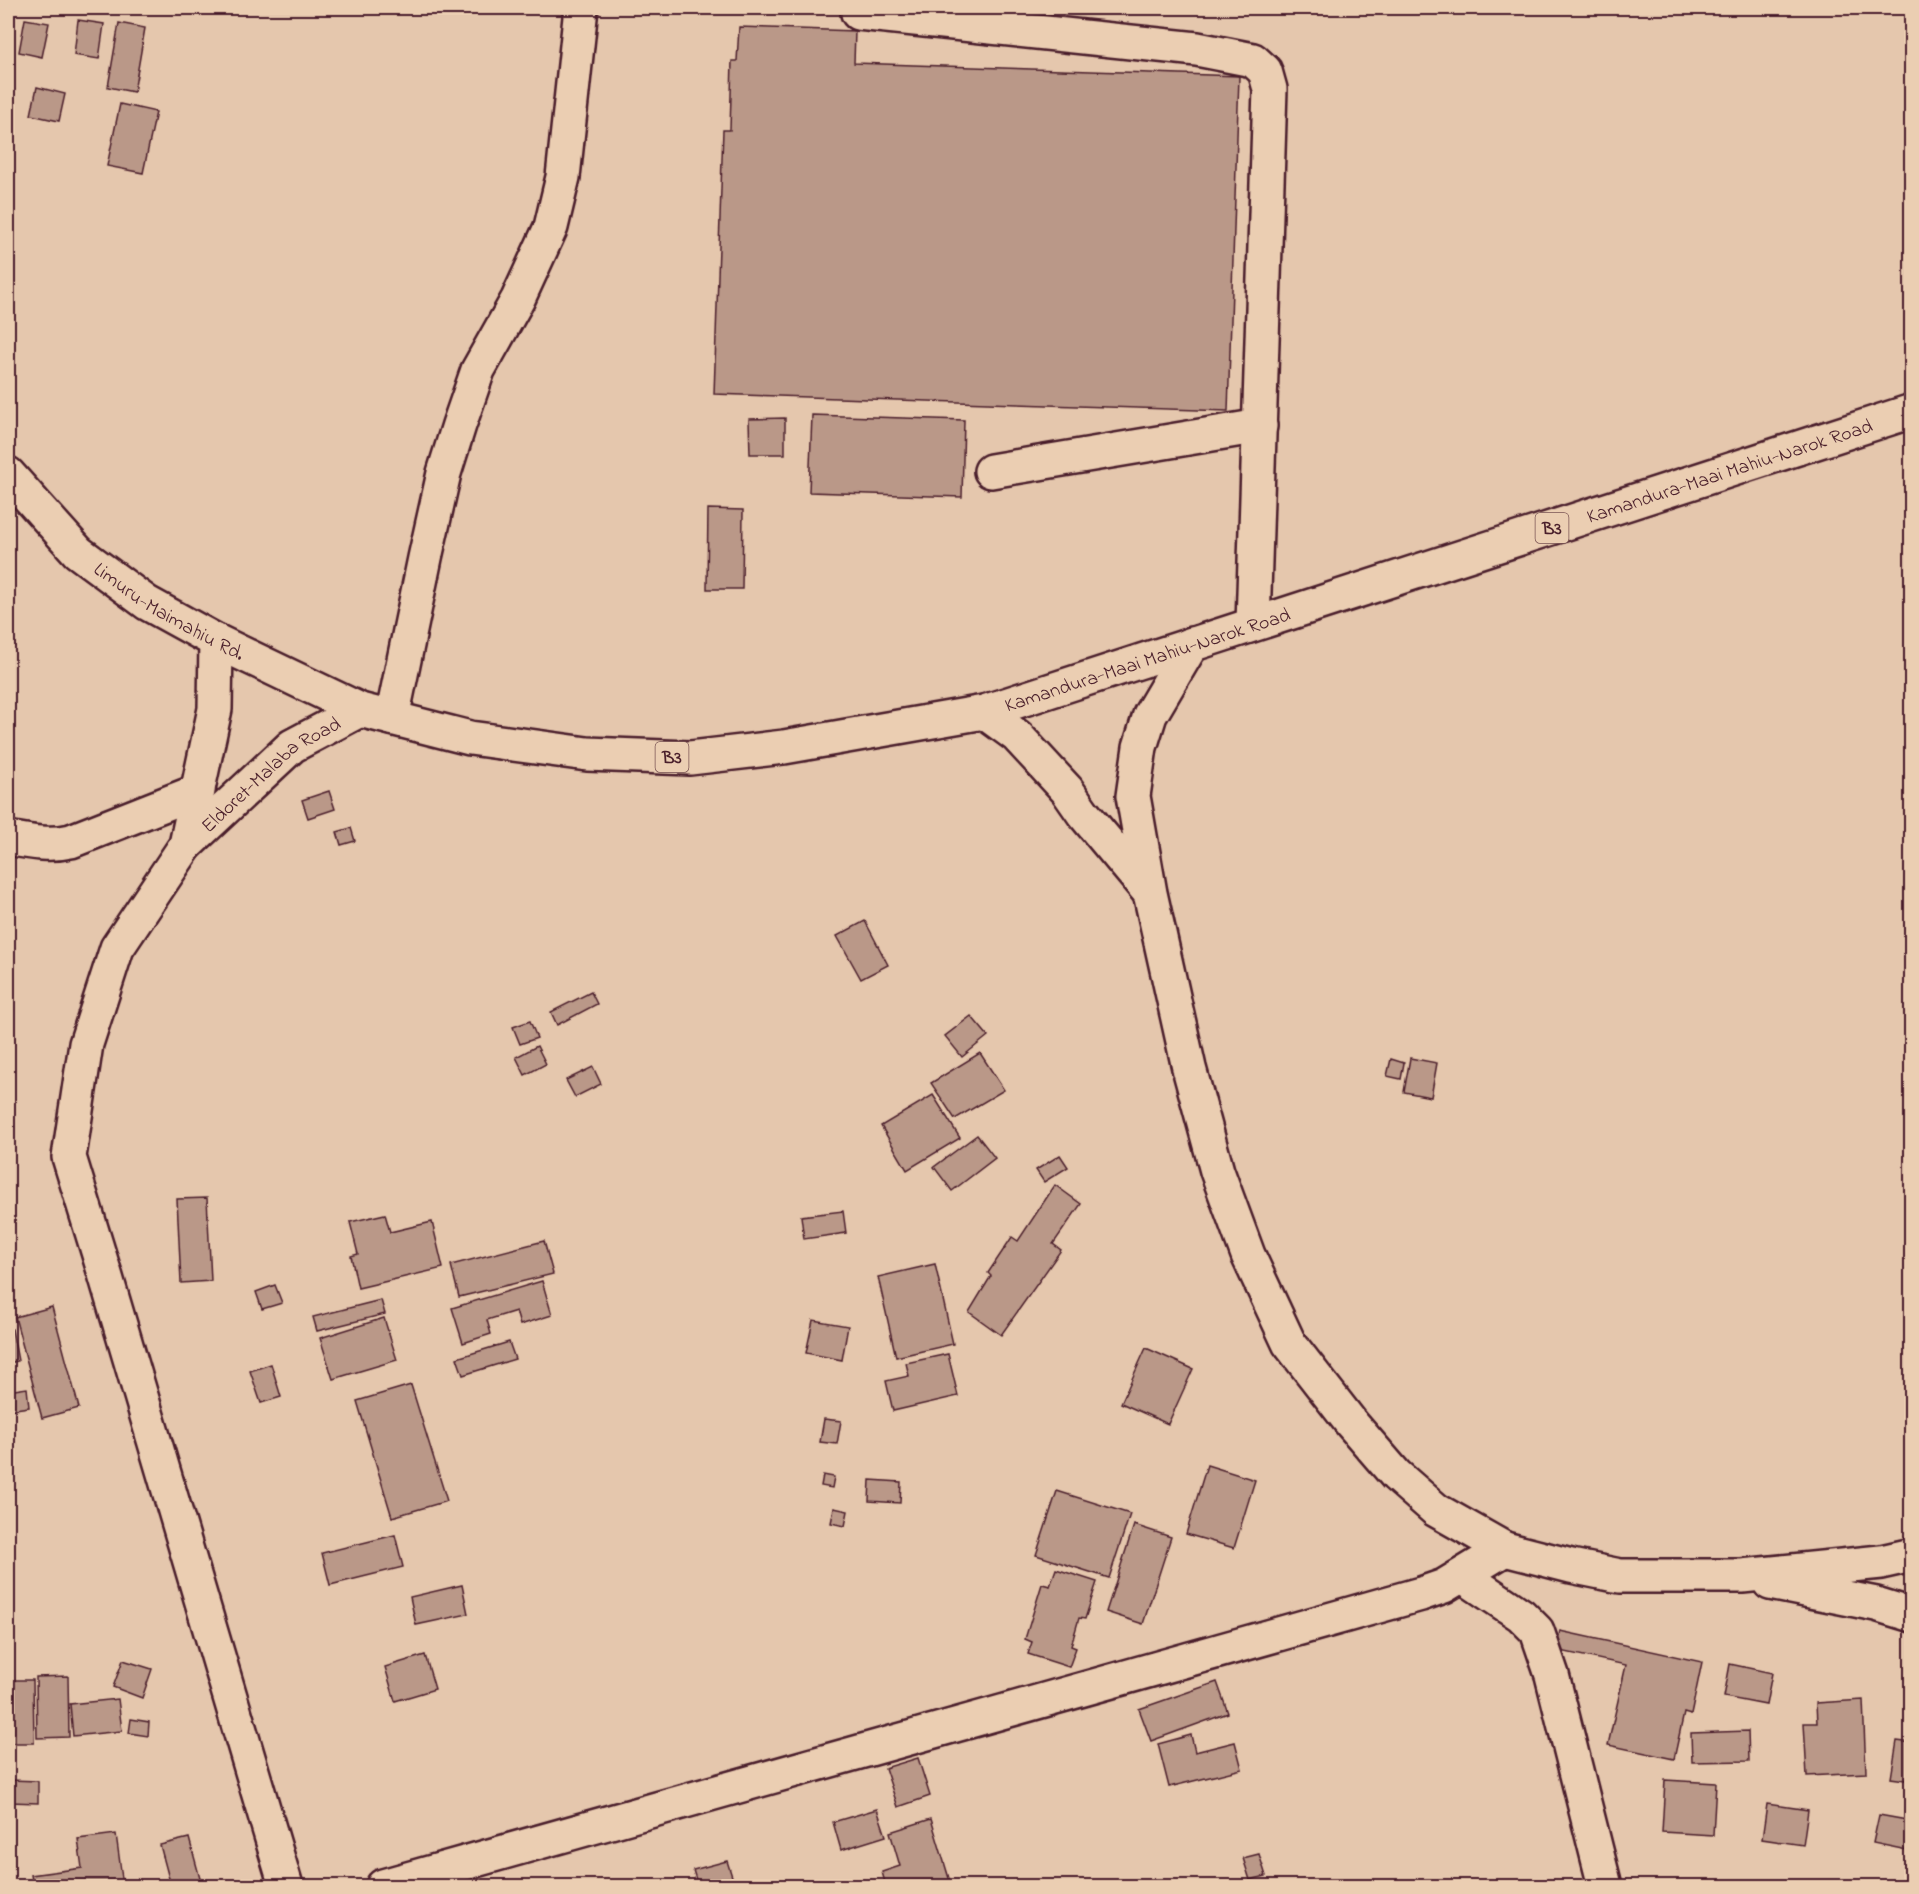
<svg xmlns="http://www.w3.org/2000/svg" width="1919" height="1894" font-family="'Indie Flower',sans-serif">
  <style>
    .building { fill: #ba9888; stroke: #4a1f2b; stroke-width: 1.5 }
    .lines { fill: none; stroke-linecap: round; stroke-linejoin: round }
    .minor-casing { stroke: #4a1f2b; stroke-width: 38 }
    .highway-casing { stroke: #4a1f2b; stroke-width: 38 }
    .minor { stroke: #ebceb2; stroke-width: 33 }
    .highway { stroke: #ebceb2; stroke-width: 33 }
    .labels { text-anchor: middle; stroke-width: 4.5; stroke-linejoin: round; paint-order: stroke }
    .shield { fill: #ebceb2; stroke: #7a5454; stroke-width: 1.5 }
    .shield-label { font-size: 18px; font-weight: bold; fill: #4a1f2b }
    .street-label { font-size: 20px; fill: #4a1f2b; stroke: #ebceb2 }
  </style>
  <rect width="100%" height="100%" fill="#e5c7ad"/>
  <filter id="ink" filterUnits="userSpaceOnUse"><feTurbulence type="fractalNoise" baseFrequency=".0167" numOctaves="2"/><feDisplacementMap in="SourceGraphic" scale="12" xChannelSelector="R" yChannelSelector="G"/><feConvolveMatrix kernelMatrix="1 2 1 2 8 2 1 2 1" color-interpolation-filters="sRGB"/></filter>
  <g filter="url(#ink)">
    <g class="building">
      <path d="M25,19L49,23L42,57L19,52Z"/>
      <path d="M78,20L104,24L99,59L74,55Z"/>
      <path d="M119,23L145,28L134,92L108,87Z"/>
      <path d="M739,27L855,31L854,63L1239,76L1228,411L714,394L723,130H730L732,61H737Z"/>
      <path d="M37,87L65,94L59,121L31,115Z"/>
      <path d="M120,104L156,112L143,173L107,166Z"/>
      <path d="M812,415L964,420L962,497L809,492Z"/>
      <path d="M785,418V454H750L749,419Z"/>
      <path d="M708,509L743,510L742,589H707Z"/>
      <path d="M329,791L335,809L308,818L302,800Z"/>
      <path d="M351,828L355,841L341,845L337,832Z"/>
      <path d="M865,921L888,965L861,979L837,936Z"/>
      <path d="M591,992L597,1004L557,1025L551,1012Z"/>
      <path d="M971,1016L988,1036L962,1057L945,1036Z"/>
      <path d="M530,1021L537,1038L520,1044L513,1027Z"/>
      <path d="M537,1046L546,1064L525,1075L516,1057Z"/>
      <path d="M980,1053L1004,1090L955,1119L931,1083Z"/>
      <path d="M1410,1058L1437,1063L1431,1097L1404,1092Z"/>
      <path d="M1391,1059L1404,1063L1401,1079L1387,1076Z"/>
      <path d="M593,1067L601,1084L575,1097L566,1080Z"/>
      <path d="M933,1095L960,1138L907,1170L881,1126Z"/>
      <path d="M977,1135L995,1158L952,1191L934,1167Z"/>
      <path d="M1060,1155L1068,1167L1044,1182L1036,1170Z"/>
      <path d="M1055,1185L1081,1204L1053,1244L1061,1250L1001,1335L969,1312L991,1276L988,1273L1012,1237L1018,1241Z"/>
      <path d="M207,1198L211,1281L181,1283L177,1199Z"/>
      <path d="M843,1211L846,1233L804,1239L801,1216Z"/>
      <path d="M385,1214L390,1232L432,1222L443,1268L358,1288L351,1256L358,1254L350,1222Z"/>
      <path d="M544,1241L553,1274L459,1297L451,1265Z"/>
      <path d="M935,1264L953,1344L896,1357L878,1277Z"/>
      <path d="M542,1281L552,1315L520,1325L516,1311L487,1320L491,1334L463,1343L452,1308Z"/>
      <path d="M275,1285L282,1303L262,1309L256,1292Z"/>
      <path d="M381,1300L385,1314L317,1331L313,1317Z"/>
      <path d="M52,1307L79,1408L42,1418L15,1317Z"/>
      <path d="M384,1318L397,1360L333,1379L320,1338Z"/>
      <path d="M813,1320L848,1326L842,1360L806,1353Z"/>
      <path d="M8,1329H12L18,1361L8,1363Z"/>
      <path d="M509,1342L515,1359L463,1375L457,1358Z"/>
      <path d="M1146,1348L1193,1369L1168,1424L1121,1403Z"/>
      <path d="M948,1354L958,1396L893,1411L886,1381L909,1376L906,1363Z"/>
      <path d="M271,1364L281,1397L261,1403L250,1371Z"/>
      <path d="M411,1385L447,1501L392,1517L357,1401Z"/>
      <path d="M27,1388L29,1407L8,1410V1391Z"/>
      <path d="M824,1419L841,1421L837,1444L820,1442Z"/>
      <path d="M1207,1465L1255,1480L1234,1548L1186,1534Z"/>
      <path d="M823,1475L834,1477L832,1488L821,1486Z"/>
      <path d="M870,1480L901,1482L900,1503L869,1501Z"/>
      <path d="M1057,1491L1130,1514L1109,1578L1036,1555Z"/>
      <path d="M834,1508L848,1511L845,1526L831,1523Z"/>
      <path d="M1134,1525L1171,1537L1143,1624L1106,1612Z"/>
      <path d="M395,1535L403,1567L330,1585L322,1553Z"/>
      <path d="M1056,1569L1097,1582L1085,1619L1079,1618L1071,1646L1076,1648L1069,1667L1028,1654L1032,1642L1025,1639L1042,1584L1050,1586Z"/>
      <path d="M462,1585L468,1614L416,1625L410,1597Z"/>
      <path d="M1560,1631L1702,1662L1691,1715L1684,1713L1674,1759L1608,1745L1626,1665L1556,1650Z"/>
      <path d="M425,1655L435,1689L395,1701L385,1667Z"/>
      <path d="M123,1660L152,1669L142,1698L113,1687Z"/>
      <path d="M1730,1664L1772,1673L1766,1705L1724,1697Z"/>
      <path d="M68,1676L69,1737L37,1738L36,1677Z"/>
      <path d="M8,1680H33L34,1743H8Z"/>
      <path d="M1217,1682L1228,1713L1151,1741L1139,1709Z"/>
      <path d="M118,1699L122,1731L73,1736L70,1704Z"/>
      <path d="M1863,1700L1866,1773L1807,1776L1804,1723H1817L1816,1703Z"/>
      <path d="M131,1719L149,1722L148,1736L129,1733Z"/>
      <path d="M1748,1731L1749,1761L1692,1762L1691,1733Z"/>
      <path d="M1191,1735L1195,1752L1235,1742L1242,1769L1169,1787L1158,1744Z"/>
      <path d="M1897,1741L1912,1743V1781L1891,1778Z"/>
      <path d="M918,1758L930,1796L898,1807L885,1768Z"/>
      <path d="M10,1780L38,1781V1803L10,1802Z"/>
      <path d="M1665,1780L1716,1783L1713,1835L1662,1832Z"/>
      <path d="M1767,1804L1808,1810L1803,1845L1762,1839Z"/>
      <path d="M877,1809L886,1836L841,1850L833,1822Z"/>
      <path d="M1879,1815L1912,1821V1851L1873,1843Z"/>
      <path d="M931,1819L951,1885L945,1886H886L882,1872L900,1866L890,1832Z"/>
      <path d="M116,1834L123,1886H33L31,1875L82,1868L78,1839Z"/>
      <path d="M189,1838L202,1886H171L160,1845Z"/>
      <path d="M1259,1854L1266,1876L1250,1880L1243,1858Z"/>
      <path d="M727,1861L735,1886H698L693,1870Z"/>
    </g>
    <g class="lines">
      <defs>
        <g id="minor">
          <path d="M858,13L1197,49L1253,60L1265,71L1270,89L1253,624"/>
          <path d="M991,471L1260,426"/>
          <path d="M216,641L215,709L186,845L117,948L86,1044L69,1157L105,1274L286,1886"/>
          <path d="M392,718L425,558L444,473L459,425L478,370L518,299L551,227L563,177L581,8"/>
          <path d="M8,838C30,842 49,846 71,841L198,791"/>
          <path id="s1" d="M186,845L292,746L360,710"/>
          <path d="M1463,1576L1521,1615L1537,1631L1552,1675L1605,1886"/>
          <path d="M383,1886L1421,1594L1444,1586L1505,1549"/>
        </g>
        <g id="highway">
          <path id="s2" d="M8,474L78,552L147,603L216,641L360,710L470,738L587,754L690,758L784,747L984,712L1912,411"/>
          <path d="M1192,644L1150,715L1140,747L1133,796L1150,893L1189,1068L1217,1171L1248,1255L1289,1343L1352,1424L1396,1475L1436,1510L1505,1549L1571,1566L1620,1576H1742L1881,1562L1912,1555"/>
          <path d="M984,712L1017,736L1067,790L1083,813L1149,892"/>
          <path d="M1770,1583L1876,1604L1912,1615"/>
        </g>
      </defs>
      <use href="#minor" class="minor-casing"/>
      <use href="#highway" class="highway-casing"/>
      <use href="#minor" class="minor"/>
      <use href="#highway" class="highway"/>
    </g>
  </g>
  <g class="labels">
    <g class="shield">
      <rect x="1535.5" y="513" width="33" height="30" rx="4.5"/>
      <rect x="655.5" y="742" width="33" height="30" rx="4.5"/>
    </g>
    <g class="shield-label">
      <text x="1552" y="534">B3</text>
      <text x="672" y="763">B3</text>
    </g>
    <g class="street-label">
      <text dy="7" stroke="none"><textPath href="#s2" startOffset="1845">Kamandura-Maai Mahiu-Narok Road</textPath></text>
      <text dy="7" stroke="none"><textPath href="#s2" startOffset="214">Limuru-Maimahiu Rd.</textPath></text>
      <text dy="7" stroke="none"><textPath href="#s2" startOffset="1233">Kamandura-Maai Mahiu-Narok Road</textPath></text>
      <text dy="7" stroke="none"><textPath href="#s1" startOffset="111">Eldoret-Malaba Road</textPath></text>
    </g>
  </g>
  <rect width="1919" height="1894" fill="none" stroke="#ebceb2" stroke-width="30"/>
  <rect x="15" y="15" width="1889" height="1864" fill="none" stroke="#4a1f2b" stroke-width="2" filter="url(#ink)"/>
</svg>
